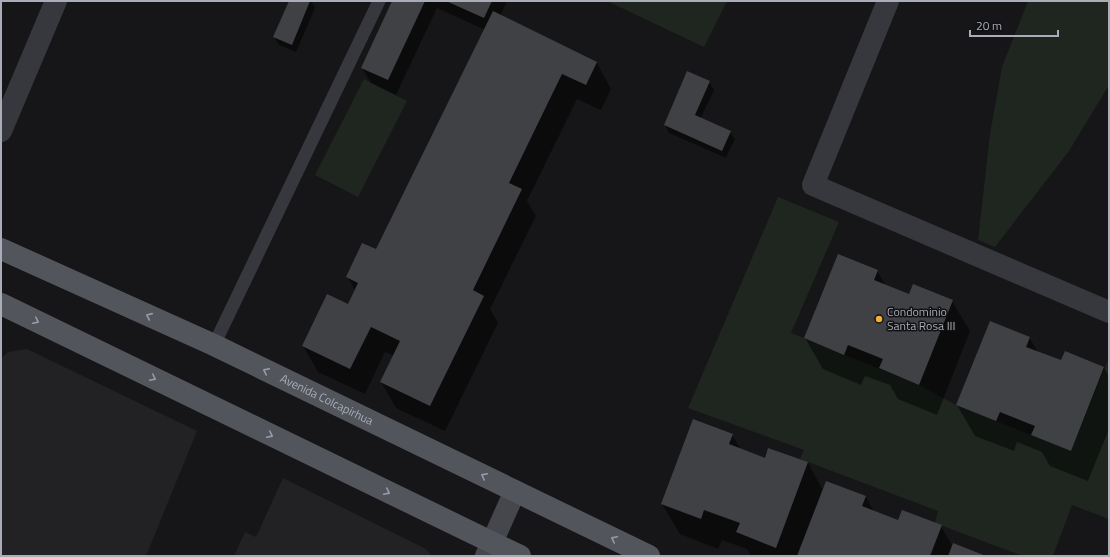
<svg xmlns="http://www.w3.org/2000/svg" width="1110" height="557" font-family="'Titillium Web',sans-serif">
  <style>
    .built { fill: #222225 }
    .green { fill: #1e261f }
    .shadow { fill: #0007 }
    .building { fill: #404145 }
    .lines { fill: none; stroke-linecap: round; stroke-linejoin: round }
    .service { stroke: #37383d; stroke-width: 13 }
    .minor { stroke: #37383d; stroke-width: 22 }
    .secondary { stroke: #45474d; stroke-width: 22 }
    .primary { stroke: #53555c; stroke-width: 22 }
    .oneway { stroke: #979ba6 }
    .poi-dot { fill: #f2b134; stroke: #111113; stroke-width: 1.5 }
    .labels { text-anchor: middle; stroke-width: 3; stroke-linejoin: round; paint-order: stroke }
    .poi-label { font-size: 12px; fill: #a8adb8; stroke: #111113; text-anchor: start }
    .street-label { font-size: 12px; fill: #a8adb8; stroke: #111113 }
  </style>
  <rect width="100%" height="100%" fill="#161618"/>
  <g class="built">
    <path d="M27,349L197,431L146,556H1V359L8,352Z"/>
    <path d="M283,478L426,549L432,556H234L245,532L256,537Z"/>
  </g>
  <g class="green">
    <path d="M607,1H727L704,47Z"/>
    <path d="M1028,1H1109V85L1069,151L995,247L978,240L990,134L1002,67Z"/>
    <path d="M364,79L407,101L358,197L315,175Z"/>
    <path d="M778,197L839,222L791,333L919,385L956,405L1071,451L1109,357V519L1072,505L1053,556H1023L935,523L938,511L800,459L804,450L688,408Z"/>
  </g>
  <g class="shadow">
    <path d="M290,1H311L315,8L296,52L279,45L274,37Z"/>
    <path d="M393,1H507L500,16L597,63L611,89L601,110L577,99L527,201L536,216L490,309L498,323L445,431L396,408L381,382L394,356L385,352L365,394L318,372L303,346L348,305L355,290L347,276L377,251L485,30L437,8L396,95L371,83L362,68Z"/>
    <path d="M709,82L714,90L701,118L730,132L735,139L726,158L669,133L665,125Z"/>
    <path d="M877,271L886,286L910,295L952,301L970,331L937,415L898,399L890,385L865,376L861,385L823,369L805,338Z"/>
    <path d="M1029,337L1038,352L1061,362L1104,367L1109,377V429L1088,481L1050,466L1042,452L1017,442L1014,451L975,436L957,405Z"/>
    <path d="M732,435L741,450L765,459L769,449L808,463L823,490L826,482L866,497L874,512L899,521L941,526L953,547L983,556H751L747,549L722,540L718,549L680,534L662,504Z"/>
  </g>
  <g class="building">
    <path d="M289,1H310L292,45L273,37Z"/>
    <path d="M392,1H425L388,80L361,68Z"/>
    <path d="M446,1H492L484,18Z"/>
    <path d="M493,11L597,62L586,85L562,74L509,183L522,189L473,290L484,296L430,406L380,382L400,341L371,327L350,369L302,346L327,294L348,304L358,283L346,277L362,243L376,249Z"/>
    <path d="M687,71L710,81L695,115L731,131L722,151L664,125Z"/>
    <path d="M838,254L878,270L874,280L909,294L913,284L953,300L919,385L879,368L883,359L848,345L844,355L804,338Z"/>
    <path d="M990,321L1030,337L1026,347L1061,360L1065,351L1104,367L1071,451L1031,435L1035,426L1000,412L996,421L956,405Z"/>
    <path d="M693,419L733,434L729,444L765,458L768,448L808,462L776,548L736,532L740,523L704,510L701,519L661,504Z"/>
    <path d="M826,481L866,496L862,506L898,520L902,510L942,525L930,556H797Z"/>
    <path d="M953,543L986,556H948Z"/>
  </g>
  <g class="lines">
    <path class="service" d="M214,345L379,1"/>
    <g class="minor">
      <path d="M888,1L813,185L1109,312"/>
      <path d="M1,131L56,1"/>
    </g>
    <path class="secondary" d="M486,556L515,491"/>
    <g class="primary">
      <path id="s1" d="M1,249L214,345L649,556"/>
      <path d="M1,304L520,556"/>
    </g>
  </g>
  <defs><path id="oneway-chevron" d="M-2-3.5L2.5 0L-2 3.5" fill="none" stroke-width="1.6" stroke-linecap="round" stroke-linejoin="round"/></defs>
  <g class="oneway">
    <use href="#oneway-chevron" transform="translate(149 316) rotate(-156)"/>
    <use href="#oneway-chevron" transform="translate(36 321) rotate(26)"/>
    <use href="#oneway-chevron" transform="translate(266 371) rotate(-154)"/>
    <use href="#oneway-chevron" transform="translate(153 378) rotate(26)"/>
    <use href="#oneway-chevron" transform="translate(270 435) rotate(26)"/>
    <use href="#oneway-chevron" transform="translate(484 476) rotate(-154)"/>
    <use href="#oneway-chevron" transform="translate(387 492) rotate(26)"/>
    <use href="#oneway-chevron" transform="translate(614 539) rotate(-154)"/>
  </g>
  <circle class="poi-dot" cx="879" cy="319" r="4"/>
  <g class="labels">
    <g class="poi-label">
      <text x="887" y="316">Condominio<tspan x="887" dy="14">Santa Rosa III</tspan></text>
    </g>
    <g class="street-label">
      <text dy="4" stroke="none"><textPath href="#s1" startOffset="359">Avenida Colcapirhua</textPath></text>
    </g>
  </g>
  <rect width="1110" height="557" fill="none" stroke="#a8adb8" stroke-width="4"/>
  <path d="M970 30v6h88v-6" fill="none" stroke="#a8adb8" stroke-width="2"/>
  <text x="976" y="30" font-size="12" fill="#a8adb8" stroke="#111113" stroke-width="3" paint-order="stroke">20 m</text>
</svg>
